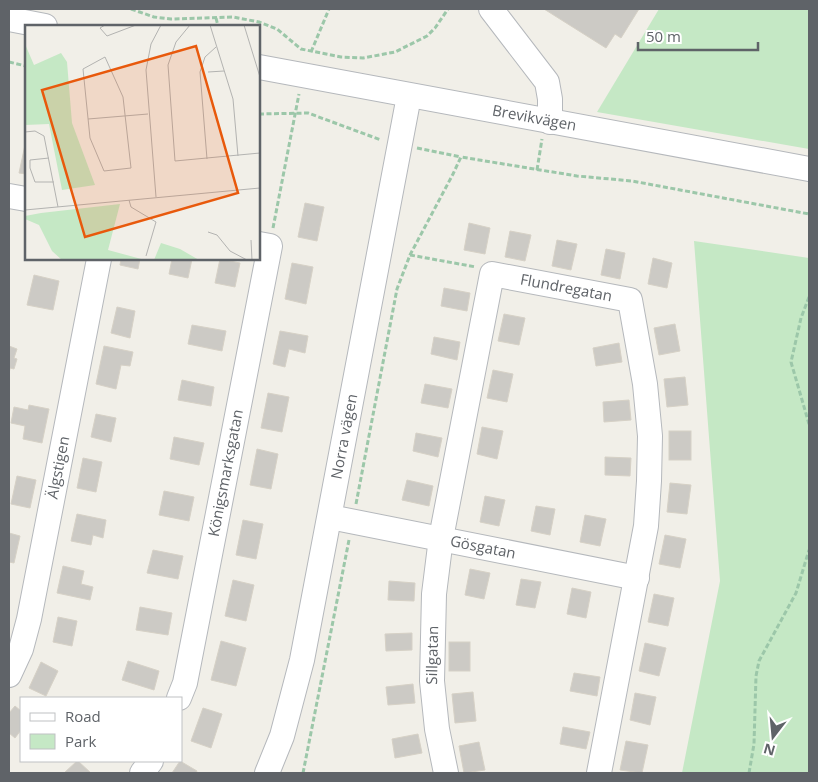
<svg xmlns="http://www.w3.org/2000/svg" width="818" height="782" font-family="'Open Sans',sans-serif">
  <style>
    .green { fill: #c5e8c5 }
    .building { fill: #cccac5; stroke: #d6d1c6 }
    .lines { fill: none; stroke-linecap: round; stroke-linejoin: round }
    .minor-casing { stroke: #b5b8bc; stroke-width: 26 }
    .path { stroke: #9cc7a9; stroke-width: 3; stroke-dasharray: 5 2.5; stroke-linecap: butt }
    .minor { stroke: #fff; stroke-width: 24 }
    .labels { text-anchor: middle; stroke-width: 4; stroke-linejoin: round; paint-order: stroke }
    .street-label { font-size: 15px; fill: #5f6368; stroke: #fff }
    .inset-road { fill: none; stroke: #b3b3b1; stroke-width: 1 }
    .view { fill: #e8590c; fill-opacity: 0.15; stroke: #e8590c; stroke-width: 2.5 }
    .inset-edge { fill: none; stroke: #5f6368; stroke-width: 2.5 }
  </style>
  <rect width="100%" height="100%" fill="#f1efe8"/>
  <g class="green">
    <path d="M659,9H809V149L597,112Z"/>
    <path d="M694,241L809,258V773H682L720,581Z"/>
  </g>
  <g class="building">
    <path d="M544,9H639L621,38L615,34L606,48Z"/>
    <path d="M25,145L26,146V174L19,173Z"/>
    <path d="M305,203L324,207L317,241L298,237Z"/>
    <path d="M469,223L490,228L485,254L464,250Z"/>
    <path d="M510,231L531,235L525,261L505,257Z"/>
    <path d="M557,240L577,244L571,270L552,266Z"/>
    <path d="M606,249L625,253L620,279L601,275Z"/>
    <path d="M653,258L672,263L667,288L648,284Z"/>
    <path d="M121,259H140L138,269L120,265Z"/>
    <path d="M172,259H192L188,278L169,274Z"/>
    <path d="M220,259L240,263L235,287L215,283Z"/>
    <path d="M292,263L313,267L306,304L285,299Z"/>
    <path d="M34,275L59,281L53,310L27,305Z"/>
    <path d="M444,288L470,293L467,311L441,306Z"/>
    <path d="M117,307L135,311L130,338L111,333Z"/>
    <path d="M504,314L525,318L519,345L498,341Z"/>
    <path d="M675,324L680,351L659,355L654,328Z"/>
    <path d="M192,325L226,331L222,351L188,344Z"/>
    <path d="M280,331L308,336L305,353L289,349L285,367L273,364Z"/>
    <path d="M434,337L460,342L457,360L431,354Z"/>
    <path d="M619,343L622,362L596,366L593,348Z"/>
    <path d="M9,346L17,349L14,358L17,359L14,369L10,368L9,374Z"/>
    <path d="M104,346L133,352L130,366L121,365L116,389L96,384Z"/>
    <path d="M493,370L513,374L507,402L487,398Z"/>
    <path d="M685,377L688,405L667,407L664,379Z"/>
    <path d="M182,380L214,387L211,406L178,400Z"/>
    <path d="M425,384L452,389L448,408L421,403Z"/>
    <path d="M268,393L289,397L282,432L261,428Z"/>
    <path d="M629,400L631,420L604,422L603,402Z"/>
    <path d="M29,405L49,409L42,443L23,439L25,426L11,423L14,407L28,410Z"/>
    <path d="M96,414L116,418L111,442L91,437Z"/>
    <path d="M482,427L503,431L497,459L477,454Z"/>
    <rect x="669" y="431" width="22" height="29"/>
    <path d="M416,433L442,438L438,457L413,451Z"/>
    <path d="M174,437L204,443L199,465L170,459Z"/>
    <path d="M257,449L278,454L271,489L250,485Z"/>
    <path d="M605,457L631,458L630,476L605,475Z"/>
    <path d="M83,458L102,462L96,492L77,488Z"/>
    <path d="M17,476L36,480L30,508L11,504Z"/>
    <path d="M407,480L433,486L429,506L402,500Z"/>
    <path d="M670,483L691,485L687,514L667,512Z"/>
    <path d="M164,491L194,497L189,521L159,515Z"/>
    <path d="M485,496L505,500L499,526L480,522Z"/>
    <path d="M536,506L555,509L550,535L531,531Z"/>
    <path d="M77,514L106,520L103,538L93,535L91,545L71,541Z"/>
    <path d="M585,515L606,519L600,546L580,542Z"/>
    <path d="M243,520L263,524L256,559L236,555Z"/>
    <path d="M9,533L20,536L14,563L9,562Z"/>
    <path d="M665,535L686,539L680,568L659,564Z"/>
    <path d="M153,550L183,556L178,579L147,573Z"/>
    <path d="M63,566L84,571L81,584L93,587L90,600L57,593Z"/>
    <path d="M470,569L490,573L484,599L465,595Z"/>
    <path d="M521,579L541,582L535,608L516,605Z"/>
    <path d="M233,580L254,585L246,621L225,616Z"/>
    <path d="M389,581L415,583L414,601L388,600Z"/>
    <path d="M572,588L591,592L586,618L567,614Z"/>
    <path d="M654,594L674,598L668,626L648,622Z"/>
    <path d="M140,607L172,613L168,635L136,630Z"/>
    <path d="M58,617L77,621L72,646L53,642Z"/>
    <path d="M412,633V650L386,651L385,634Z"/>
    <path d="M221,641L246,648L236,686L211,680Z"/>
    <rect x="449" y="642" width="21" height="29"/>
    <path d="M645,643L666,648L659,676L639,671Z"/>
    <path d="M128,661L159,671L154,690L122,680Z"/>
    <path d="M41,662L58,671L46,696L29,688Z"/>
    <path d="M574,673L600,677L597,696L570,691Z"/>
    <path d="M413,684L415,703L388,705L386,687Z"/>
    <path d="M473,692L476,721L455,723L452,694Z"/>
    <path d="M635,693L656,697L650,725L630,720Z"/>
    <path d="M15,706L21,711V730L15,738L9,733V713Z"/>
    <path d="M203,708L222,714L211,748L191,741Z"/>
    <path d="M563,727L590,732L586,749L560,744Z"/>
    <path d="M418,734L422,753L395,758L392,739Z"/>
    <path d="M626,741L648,745L642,773L620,770Z"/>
    <path d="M479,742L485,770L464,773L459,746Z"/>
    <path d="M77,761H78L91,773H64Z"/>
    <path d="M180,761L197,771L196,773H172Z"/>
  </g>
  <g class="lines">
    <defs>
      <g id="minor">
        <path d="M491,9L547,82L550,99V122"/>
        <path d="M9,19L45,26"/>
        <path id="s1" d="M259,67L809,169"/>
        <path d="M9,196L26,199"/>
        <path id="s2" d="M330,517L637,578"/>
        <path id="s3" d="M9,675L21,649L29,619L99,259"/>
        <path id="s4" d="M179,698L185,683L270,246L259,244"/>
        <path d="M142,773L151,761"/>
        <path id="s5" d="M267,773L282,736L302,660L409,96"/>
        <path id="s6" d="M446,773L437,729L432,681L434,594L441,538L492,274L630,300L645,384L650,436L649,481L646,526L599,773"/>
      </g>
    </defs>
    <use href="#minor" class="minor-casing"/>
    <g class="path">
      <path d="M131,9L154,17L171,19L233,17L259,22L277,29L301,49L341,57L363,58L395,52L427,36L435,28L448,9"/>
      <path d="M216,18L218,26"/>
      <path d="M311,52L329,9"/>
      <path d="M9,62L26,66"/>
      <path d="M259,114L308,113L381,140"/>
      <path d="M417,148L461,157"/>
      <path d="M537,170L542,139"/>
      <path d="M273,228L299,94"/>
      <path d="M410,255L476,267"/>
      <path d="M809,297L801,318L791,362L809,424"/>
      <path d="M356,504L397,289L410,255L453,174L461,157L577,176L632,181L809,214"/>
      <path d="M303,773L349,540"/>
      <path d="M749,773L754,744L756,676L759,661L796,593L809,550"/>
    </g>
    <use href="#minor" class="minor"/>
  </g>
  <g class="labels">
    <g class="street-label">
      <text dy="5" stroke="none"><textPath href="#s1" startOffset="280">Brevikvägen</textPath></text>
      <text dy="5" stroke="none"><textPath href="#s6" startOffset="581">Flundregatan</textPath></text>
      <text dy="5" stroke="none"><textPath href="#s5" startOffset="346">Norra vägen</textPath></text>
      <text dy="5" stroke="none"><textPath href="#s3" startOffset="214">Älgstigen</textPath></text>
      <text dy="5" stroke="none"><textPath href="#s4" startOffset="230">Königsmarksgatan</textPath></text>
      <text dy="5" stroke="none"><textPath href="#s2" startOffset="156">Gösgatan</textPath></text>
      <text dy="5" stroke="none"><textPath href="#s6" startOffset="119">Sillgatan</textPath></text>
    </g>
  </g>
  <g transform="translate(25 25)">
    <rect width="235" height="235" fill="#f1efe8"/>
    <path d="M0,19L9,40L36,28L42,37L47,98L70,160L37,165L24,99L0,100ZM95,179L83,225L120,235H37L27,226L14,200L0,194V191L16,188ZM136,218L155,224L174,235H129Z" fill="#c5e8c5"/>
    <path class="inset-road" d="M80,0L75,3L82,11L111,0M165,0L151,17L143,40L150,136L235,128M185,0L208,74L213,131M219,0L235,52M80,32L98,72L106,143L79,146L65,113L58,44ZM183,47L199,46M63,94L123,89M0,107L10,106L19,111L33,182M24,133L5,135V143L10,157H29M182,134L175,47L180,32L191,22M131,172L121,45L126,19L136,0M104,175L106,182L131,197L121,231M0,185L235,163M183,207L192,210L205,226L222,235M226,215L227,235"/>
    <path class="view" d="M171,21L213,168L60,212L17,65Z"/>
    <rect width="235" height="235" class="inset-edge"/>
  </g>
  <rect width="818" height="782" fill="none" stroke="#5f6368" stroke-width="20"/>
  <rect x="20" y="697" width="162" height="65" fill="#ffffff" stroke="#bfc1c3"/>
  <rect x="30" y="713" width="25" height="8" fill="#ffffff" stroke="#bfc1c3"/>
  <text x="65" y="722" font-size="15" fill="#5f6368">Road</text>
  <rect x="30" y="734" width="25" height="15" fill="#c5e8c5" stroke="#bfc1c3"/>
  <text x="65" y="747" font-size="15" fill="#5f6368">Park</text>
  <g transform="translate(773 737) rotate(196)" stroke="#ffffff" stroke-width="4" paint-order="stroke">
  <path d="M0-4L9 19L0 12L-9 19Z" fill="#5f6368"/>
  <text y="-8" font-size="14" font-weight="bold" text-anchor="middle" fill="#5f6368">N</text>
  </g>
  <path d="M638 42v8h120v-8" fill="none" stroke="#5f6368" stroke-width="2.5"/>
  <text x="646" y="42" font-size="15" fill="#5f6368" stroke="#ffffff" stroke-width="4" paint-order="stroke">50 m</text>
</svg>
